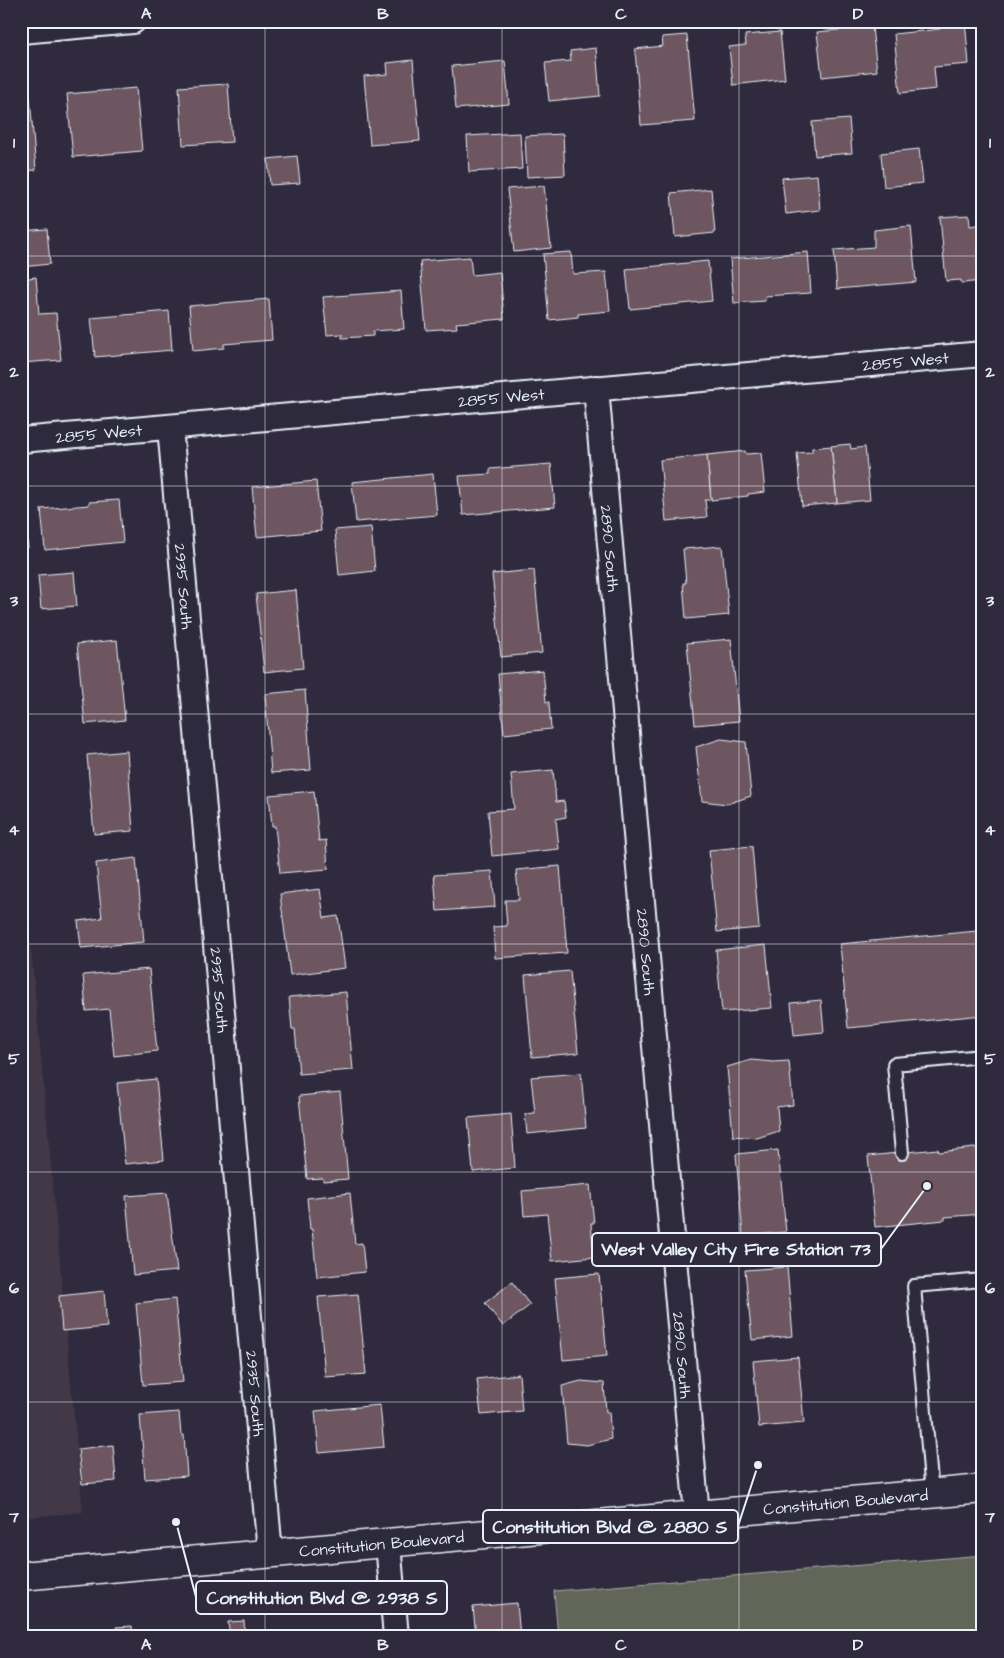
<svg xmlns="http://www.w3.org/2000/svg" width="1004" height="1658" font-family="'Architects Daughter',sans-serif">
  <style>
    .built { fill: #423747 }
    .green { fill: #626658; stroke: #a5aca8 }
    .building { fill: #6d565e; stroke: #e8f1f8 }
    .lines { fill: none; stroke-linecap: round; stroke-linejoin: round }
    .service-casing { stroke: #e8f1f8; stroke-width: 16 }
    .minor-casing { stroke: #e8f1f8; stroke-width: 28 }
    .tertiary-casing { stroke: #e8f1f8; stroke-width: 31 }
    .service { stroke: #2f2a3d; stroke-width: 12 }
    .minor { stroke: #2f2a3d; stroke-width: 24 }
    .tertiary { stroke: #2f2a3d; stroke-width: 28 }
    .grid { fill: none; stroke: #e8f1f8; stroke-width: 1; stroke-opacity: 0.55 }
    .labels { text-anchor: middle; stroke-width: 4; stroke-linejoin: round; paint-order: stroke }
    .street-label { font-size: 16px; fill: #e8f1f8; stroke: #2f2a3d }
    .leader { fill: none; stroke: #e8f1f8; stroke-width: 2 }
    .callout-dot { fill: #e8f1f8; stroke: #2f2a3d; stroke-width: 2 }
    .callout { fill: #2f2a3d; stroke: #e8f1f8; stroke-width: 2 }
    .callout-label { font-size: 18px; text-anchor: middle; font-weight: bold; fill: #e8f1f8 }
    .neatline { fill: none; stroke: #e8f1f8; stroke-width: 2 }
    .grid-label { font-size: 16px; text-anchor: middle; font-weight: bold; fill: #e8f1f8 }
  </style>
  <rect width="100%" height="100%" fill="#2f2a3d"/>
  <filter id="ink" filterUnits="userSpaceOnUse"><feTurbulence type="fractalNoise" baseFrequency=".02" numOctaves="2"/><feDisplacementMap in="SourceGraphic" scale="10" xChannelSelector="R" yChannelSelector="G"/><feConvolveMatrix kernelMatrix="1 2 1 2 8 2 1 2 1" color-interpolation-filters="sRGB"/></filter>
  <g filter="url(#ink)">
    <path class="built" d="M21,839L83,1512L21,1518Z"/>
    <path class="green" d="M983,1555V1637H558L554,1591Z"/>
    <g class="building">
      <path d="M939,21H965L969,64L934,67L936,89L900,93L894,34L940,29Z"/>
      <path d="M872,27L877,71L822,77L817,32Z"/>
      <path d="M780,32L785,79L733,85L729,47L746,45L745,35Z"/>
      <path d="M687,35L695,121L641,125L635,49L663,46L662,37Z"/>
      <path d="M596,48L600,96L549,101L545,63L571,61L570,51Z"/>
      <path d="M413,60L420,141L370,145L364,76L388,74L387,63Z"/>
      <path d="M505,61L509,104L456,109L452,66Z"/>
      <path d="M228,84L232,142L183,145L179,87Z"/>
      <path d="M136,88L142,151L73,157L67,94Z"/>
      <path d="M30,98L36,170L21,171V99Z"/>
      <path d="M849,119L852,153L815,156L812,122Z"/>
      <path d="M520,133L522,169L469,172L467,136Z"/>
      <path d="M563,134L565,175L527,177L525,136Z"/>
      <path d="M919,149L923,183L884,187L881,153Z"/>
      <path d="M297,156L300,183L270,185L268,159Z"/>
      <path d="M817,175L820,210L786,214L782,178Z"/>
      <path d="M544,186L551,248L514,252L507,189Z"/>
      <path d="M711,189L715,233L675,237L671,193Z"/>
      <path d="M969,215L970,226L983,224V281L961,283V280L946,281L940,217Z"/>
      <path d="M911,226L916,282L837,289L834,250L874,247V230Z"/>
      <path d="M47,229L50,264L21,267V231Z"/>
      <path d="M571,252L573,274L606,272L610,311L578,314V317L549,320L543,254Z"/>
      <path d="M808,252L811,293L765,296V301L734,303L730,259Z"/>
      <path d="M470,257L472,275L500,272L504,319L456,323L457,328L426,330L420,261Z"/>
      <path d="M708,261L712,301L630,309L626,269Z"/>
      <path d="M36,277L39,314L56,313L61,360L21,363V279Z"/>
      <path d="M401,291L404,329L373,331V336L342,338V334L327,335L323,297Z"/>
      <path d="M269,299L272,340L224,344V348L193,351L189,306Z"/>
      <path d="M169,311L172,350L95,357L91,318Z"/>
      <path d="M850,444L851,449L865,447L870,500L837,503L831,446Z"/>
      <path d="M831,446L837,503L802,506L797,453L812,452V448Z"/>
      <path d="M745,451L746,454L761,453L765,492L748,494V496L711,500L707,455Z"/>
      <path d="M707,455L711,500H705L707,517L666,521L660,460Z"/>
      <path d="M551,464L555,507L463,515L459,476L490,474V469Z"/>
      <path d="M433,474L437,515L356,522L352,482Z"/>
      <path d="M316,481L321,531L257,537L252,487Z"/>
      <path d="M119,500L123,542L45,550L41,509L89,505V502Z"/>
      <path d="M21,510H25L28,548H21Z"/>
      <path d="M371,527L375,571L339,575L335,530Z"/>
      <path d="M722,546L729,615L686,619L683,583H686L683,549Z"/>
      <path d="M534,570L542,653L501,657L492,574Z"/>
      <path d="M74,572L77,606L41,609L38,575Z"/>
      <path d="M296,590L303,668L264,672L256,594Z"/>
      <path d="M731,639L739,721L695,725L687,643Z"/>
      <path d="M117,640L125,720L85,724L77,644Z"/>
      <path d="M543,670L546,702H549L551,729L504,734L498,674Z"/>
      <path d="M305,690L311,770L271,773L265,694Z"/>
      <path d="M721,739L746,742L751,796L727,804L702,801L696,747Z"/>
      <path d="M127,751L133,831L94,834L87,755Z"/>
      <path d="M553,770L556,802L564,801L566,817L556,819L559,849L492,856L488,811L514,809L511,774Z"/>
      <path d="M314,791L319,841L326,840L328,869L280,873L275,826H272L269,795Z"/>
      <path d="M752,846L759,928L717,932L709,850Z"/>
      <path d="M136,858L144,942L81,948L78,921L102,918L96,863Z"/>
      <path d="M560,866L567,953L495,958L493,927L507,926L505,900H519L516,870Z"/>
      <path d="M492,871L495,907L437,911L434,875Z"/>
      <path d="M320,889L324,918L338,916L345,968L290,975L280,894Z"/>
      <path d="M977,931L983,991V1015L848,1028L840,944Z"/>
      <path d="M766,945L772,1008L722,1012L716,950Z"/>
      <path d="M149,969L157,1051L114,1056L109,1009L86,1011L83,975Z"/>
      <path d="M570,971L578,1053L532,1057L525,975Z"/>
      <path d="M346,992L353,1070L299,1074L295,1029H292L289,997Z"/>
      <path d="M821,1000L824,1032L794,1035L791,1003Z"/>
      <path d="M751,1060L773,1062L789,1061L793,1105L777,1107L779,1131L757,1138L733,1136L727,1067Z"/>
      <path d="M581,1073L586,1128L527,1134L525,1114L535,1113L531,1077Z"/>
      <path d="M156,1079L164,1160L125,1164L117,1083Z"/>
      <path d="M340,1092L348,1179L323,1181V1178L307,1179L299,1096Z"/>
      <path d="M511,1114L515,1168L473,1172L468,1118Z"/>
      <path d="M983,1147V1214L945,1217V1220L875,1227L868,1156L938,1149L939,1152Z"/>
      <path d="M778,1150L786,1232L743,1236L736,1154Z"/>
      <path d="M590,1185L594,1223H591L594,1257L552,1261L547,1214L524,1216L522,1191Z"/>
      <path d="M167,1193L177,1271L133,1275L126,1196Z"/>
      <path d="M350,1193L355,1244L362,1243L365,1272L317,1277L312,1229H310L307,1198Z"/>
      <path d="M787,1267L793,1336L752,1340L745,1270Z"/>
      <path d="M599,1274L607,1356L563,1360L555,1278Z"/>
      <path d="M512,1282L530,1305L503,1326L485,1303Z"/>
      <path d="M104,1291L107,1327L62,1331L59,1296Z"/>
      <path d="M358,1294L366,1374L325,1377L318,1297Z"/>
      <path d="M175,1299L183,1382L143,1385L136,1303Z"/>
      <path d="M798,1357L804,1423L759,1427L753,1361Z"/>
      <path d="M519,1374L522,1411L481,1415L477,1379Z"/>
      <path d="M581,1381L604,1383L606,1412H609L611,1439L587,1445L567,1443L562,1386Z"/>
      <path d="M380,1405L384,1447L319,1453L315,1411Z"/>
      <path d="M179,1412L181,1435H184L187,1476L145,1479L140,1415Z"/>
      <path d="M113,1445L116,1481L82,1484L78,1449Z"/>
      <path d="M517,1603L520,1637H476L473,1607Z"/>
      <path d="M244,1621L245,1637H230L228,1622Z"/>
      <path d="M132,1626L133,1637H117L116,1627Z"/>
    </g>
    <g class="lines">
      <defs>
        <g id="service">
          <path d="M902,1153L894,1064L983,1056"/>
          <path d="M932,1493L914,1286L983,1280"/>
        </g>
        <g id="minor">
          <path d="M21,31L133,21"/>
          <path id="s1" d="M596,388L697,1515"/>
          <path id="s2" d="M170,427L270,1553"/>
          <path id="s3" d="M21,440L983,354"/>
          <path d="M388,1543L396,1637"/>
        </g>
        <g id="tertiary">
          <path id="s4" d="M21,1576L983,1489"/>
        </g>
      </defs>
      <use href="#service" class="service-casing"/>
      <use href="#minor" class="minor-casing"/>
      <use href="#tertiary" class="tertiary-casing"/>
      <use href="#service" class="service"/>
      <use href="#minor" class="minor"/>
      <use href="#tertiary" class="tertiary"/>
    </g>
  </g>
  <path class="grid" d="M265,21V1637M502,21V1637M739,21V1637M21,256H983M21,486H983M21,714H983M21,944H983M21,1172H983M21,1402H983"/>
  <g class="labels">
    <g class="street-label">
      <text dy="6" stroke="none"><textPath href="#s3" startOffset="888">2855 West</textPath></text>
      <text dy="6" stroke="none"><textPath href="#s3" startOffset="482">2855 West</textPath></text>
      <text dy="6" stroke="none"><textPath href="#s3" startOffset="78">2855 West</textPath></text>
      <text dy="6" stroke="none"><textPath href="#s1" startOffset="161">2890 South</textPath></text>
      <text dy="6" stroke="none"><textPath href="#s2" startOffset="160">2935 South</textPath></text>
      <text dy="6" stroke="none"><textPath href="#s1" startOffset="566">2890 South</textPath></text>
      <text dy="6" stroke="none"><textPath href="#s2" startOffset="565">2935 South</textPath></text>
      <text dy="6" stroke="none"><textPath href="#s1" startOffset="971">2890 South</textPath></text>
      <text dy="6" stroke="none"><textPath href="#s2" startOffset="970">2935 South</textPath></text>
      <text dy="6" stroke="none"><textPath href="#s4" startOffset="828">Constitution Boulevard</textPath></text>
      <text dy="6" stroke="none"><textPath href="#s4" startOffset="362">Constitution Boulevard</textPath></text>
    </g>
  </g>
  <path class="leader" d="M927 1186L881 1249M758 1465L738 1526M176 1522L196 1597"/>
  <g class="callout-dot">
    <circle cx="927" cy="1186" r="5"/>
    <circle cx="758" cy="1465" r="5"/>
    <circle cx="176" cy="1522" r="5"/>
  </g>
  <g class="callout">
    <rect x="592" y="1233" width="289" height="33" rx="5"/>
    <rect x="483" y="1510" width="255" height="33" rx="5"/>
    <rect x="196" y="1581" width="251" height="33" rx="5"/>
  </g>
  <g class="callout-label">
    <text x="736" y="1255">West Valley City Fire Station 73</text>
    <text x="610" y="1533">Constitution Blvd @ 2880 S</text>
    <text x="322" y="1604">Constitution Blvd @ 2938 S</text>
  </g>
  <rect width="1004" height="1658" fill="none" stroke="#2f2a3d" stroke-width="55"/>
  <rect x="28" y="28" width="948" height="1602" class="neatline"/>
  <g class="grid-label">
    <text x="146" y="19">A</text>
    <text x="383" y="19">B</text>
    <text x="621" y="19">C</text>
    <text x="858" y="19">D</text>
    <text x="14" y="148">1</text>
    <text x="990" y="148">1</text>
    <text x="14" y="377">2</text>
    <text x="990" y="377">2</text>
    <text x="14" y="606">3</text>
    <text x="990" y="606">3</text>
    <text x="14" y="835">4</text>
    <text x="990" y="835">4</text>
    <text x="14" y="1064">5</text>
    <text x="990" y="1064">5</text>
    <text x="14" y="1293">6</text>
    <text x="990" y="1293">6</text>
    <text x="14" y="1522">7</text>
    <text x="990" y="1522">7</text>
    <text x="146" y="1650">A</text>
    <text x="383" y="1650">B</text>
    <text x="621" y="1650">C</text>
    <text x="858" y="1650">D</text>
  </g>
</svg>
